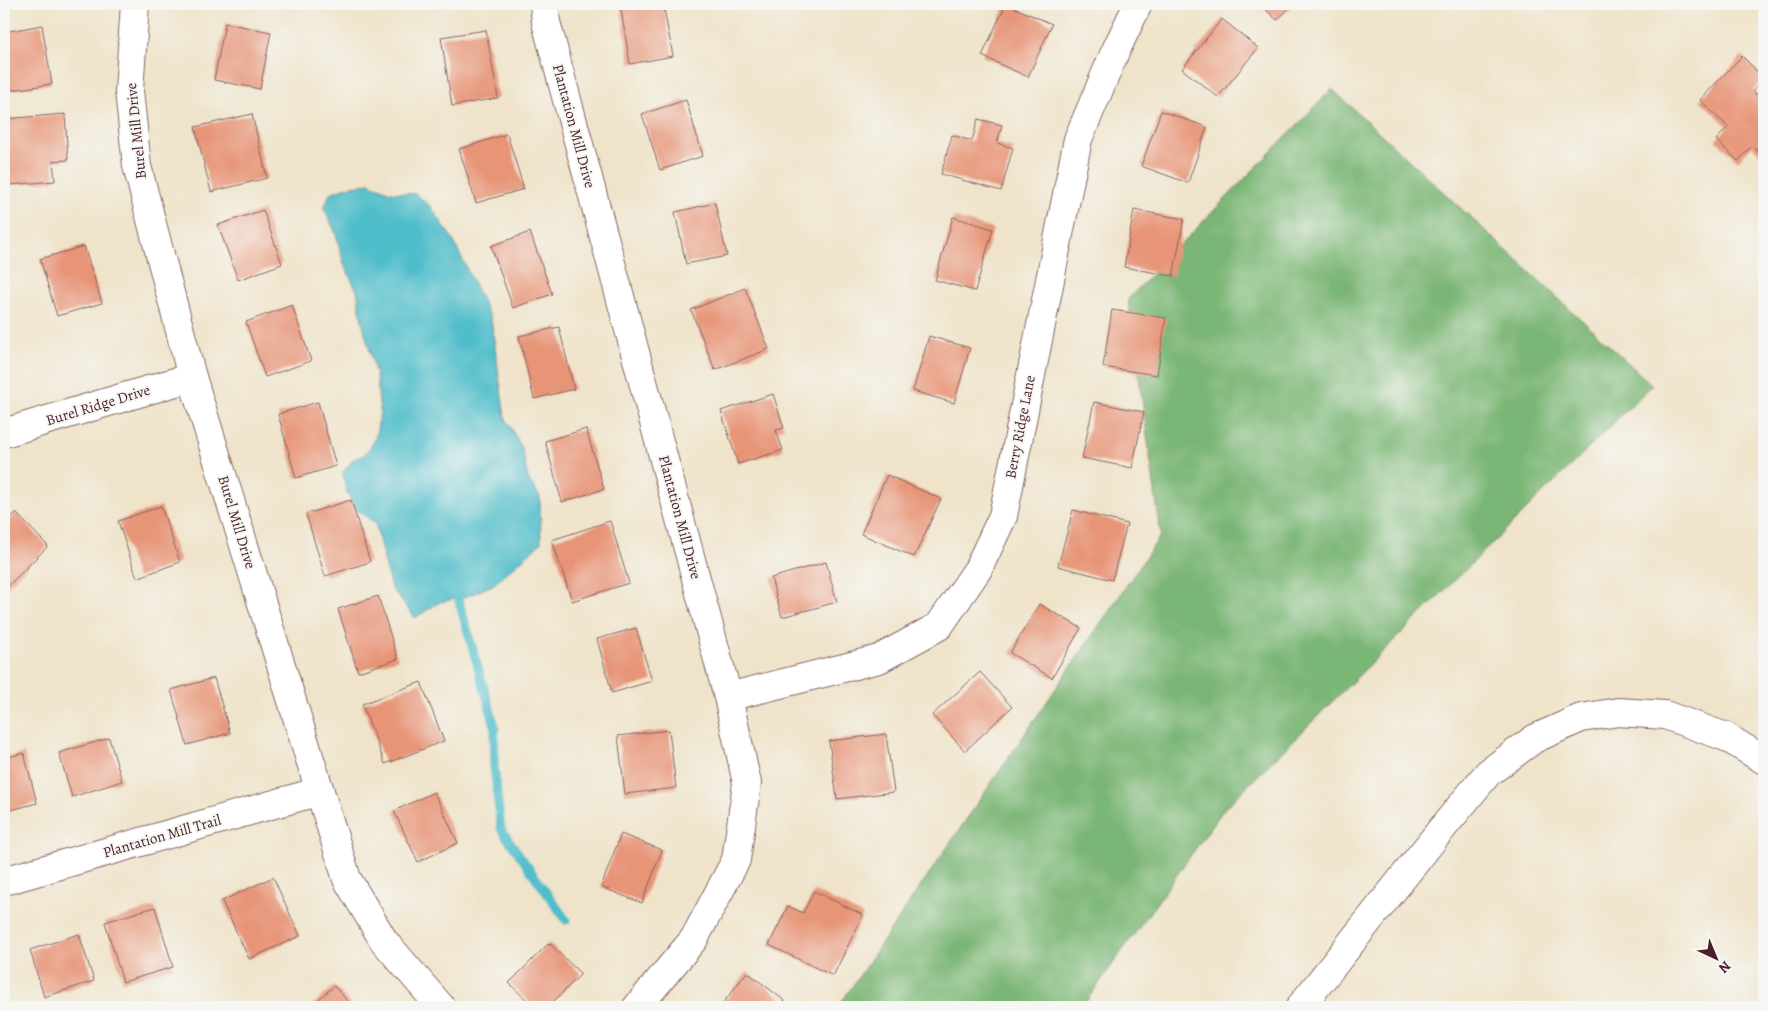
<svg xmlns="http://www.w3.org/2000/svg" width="1768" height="1011" font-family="Alegreya,serif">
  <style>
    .forest { fill: #7ab674; stroke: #626a50 }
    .water { fill: #50bdca; stroke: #4d6e7a }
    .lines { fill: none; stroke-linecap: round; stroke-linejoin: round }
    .stream { stroke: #50bdca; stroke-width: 9 }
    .building { fill: #e79477 }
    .street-casing { stroke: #846462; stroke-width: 30 }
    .street { stroke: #fff; stroke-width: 28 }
    .labels { text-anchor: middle; stroke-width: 4; stroke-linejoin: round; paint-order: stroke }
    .street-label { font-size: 15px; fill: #4a1f2b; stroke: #f6f6f2 }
  </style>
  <rect width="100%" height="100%" fill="#f6f6f2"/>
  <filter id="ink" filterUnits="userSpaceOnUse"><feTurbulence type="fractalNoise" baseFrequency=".02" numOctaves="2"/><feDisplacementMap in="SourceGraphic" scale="10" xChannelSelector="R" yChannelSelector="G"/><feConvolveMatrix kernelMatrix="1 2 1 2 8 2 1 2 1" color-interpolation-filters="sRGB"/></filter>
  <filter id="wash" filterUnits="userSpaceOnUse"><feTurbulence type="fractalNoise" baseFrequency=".0096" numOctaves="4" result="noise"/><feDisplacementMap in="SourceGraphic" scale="20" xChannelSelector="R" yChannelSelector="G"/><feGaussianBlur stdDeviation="1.12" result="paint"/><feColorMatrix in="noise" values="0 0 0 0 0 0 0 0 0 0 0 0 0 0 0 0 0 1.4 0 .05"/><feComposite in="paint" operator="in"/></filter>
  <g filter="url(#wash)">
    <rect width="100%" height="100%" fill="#efe3c9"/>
    <path class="forest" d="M1332,89L1652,385L1224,809L1082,1007H838L1161,535L1128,299Z"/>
    <path class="water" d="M369,183L391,192L416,194L431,207L452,238L491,319L505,417L522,448L528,479L540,497L541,543L493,585L465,597L440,602L415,618L391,588L375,523L357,510L346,491L343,473L353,459L364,455L375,440L380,412L376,375L362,321L357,291L344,264L336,234L324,208L330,193L347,187Z"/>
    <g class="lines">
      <path class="stream" d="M458,598L495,726L494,766L501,829L566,920"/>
    </g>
    <g id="blocks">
      <g class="building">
        <path d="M620,4H663L673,56L630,64Z"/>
        <path d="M1006,4L1052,24L1028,77L982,56Z"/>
        <path d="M1260,4H1294L1277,20Z"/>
        <path d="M1222,19L1258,48L1218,97L1182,69Z"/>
        <path d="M225,23L271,32L260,89L214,80Z"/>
        <path d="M42,25L52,84L6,91L4,75V32Z"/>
        <path d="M486,30L498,98L452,106L441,37Z"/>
        <path d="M1742,56L1764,78L1753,91L1764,102V158L1752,146L1738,161L1716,140L1728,127L1700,100Z"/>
        <path d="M686,100L703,156L660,170L642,114Z"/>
        <path d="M1161,111L1207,127L1188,183L1141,166Z"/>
        <path d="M65,114L68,160L53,161L55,181L10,185L4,119Z"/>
        <path d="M252,114L267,178L211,192L195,127Z"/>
        <path d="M978,119L1002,125L997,143L1013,148L1001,191L941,174L952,135L972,141Z"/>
        <path d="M507,134L524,189L476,203L459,149Z"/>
        <path d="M715,203L727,256L686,264L675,212Z"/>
        <path d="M263,210L282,264L238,280L218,225Z"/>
        <path d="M1134,210L1184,219L1173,276L1124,267Z"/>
        <path d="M953,217L993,229L975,291L935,280Z"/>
        <path d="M530,232L552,294L513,308L491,246Z"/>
        <path d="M84,246L102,303L57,316L40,259Z"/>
        <path d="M745,288L769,349L715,370L691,310Z"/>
        <path d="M292,305L311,361L265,377L246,322Z"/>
        <path d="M1112,310L1166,318L1157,375L1103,367Z"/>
        <path d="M559,327L574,389L534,399L519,336Z"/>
        <path d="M929,336L970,348L954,403L913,391Z"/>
        <path d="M773,394L784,428L776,430L783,450L738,464L721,411Z"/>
        <path d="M318,402L336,466L296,478L278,414Z"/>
        <path d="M1094,402L1144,412L1132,468L1082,458Z"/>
        <path d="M586,429L604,489L562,502L545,441Z"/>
        <path d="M887,475L941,499L914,557L861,534Z"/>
        <path d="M351,500L370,562L325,576L306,514Z"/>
        <path d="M161,506L180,562L137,578L118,521Z"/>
        <path d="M1073,510L1127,524L1112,580L1058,566Z"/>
        <path d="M16,513L48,546L7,587L4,583V524Z"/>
        <path d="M610,521L629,583L572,601L552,540Z"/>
        <path d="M826,562L837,602L782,617L771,578Z"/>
        <path d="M378,596L398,659L358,672L338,609Z"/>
        <path d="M1039,604L1081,628L1052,678L1010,653Z"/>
        <path d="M636,628L652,681L612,693L597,639Z"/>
        <path d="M980,672L1012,707L965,751L932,715Z"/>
        <path d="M214,678L230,733L187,745L171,690Z"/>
        <path d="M421,682L444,741L385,764L362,704Z"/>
        <path d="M669,730L676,788L625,794L618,736Z"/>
        <path d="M886,734L894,792L837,799L829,741Z"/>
        <path d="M109,738L122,781L72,797L59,753Z"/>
        <path d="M24,753L37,803L4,812V758Z"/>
        <path d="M434,792L458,843L418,862L394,811Z"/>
        <path d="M621,834L662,850L642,903L601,887Z"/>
        <path d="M273,877L300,936L249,959L222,901Z"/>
        <path d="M814,891L863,915L833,976L769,945L788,906L803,913Z"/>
        <path d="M155,907L173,967L123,982L105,922Z"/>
        <path d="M79,934L94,981L44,997L30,950Z"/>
        <path d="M549,943L581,974L548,1007H534L509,983Z"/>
        <path d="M747,972L785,1001L780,1007H720Z"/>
        <path d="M334,986L353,1007H310Z"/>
      </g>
    </g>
  </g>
  <g filter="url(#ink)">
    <use href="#blocks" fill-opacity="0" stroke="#846462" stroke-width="1"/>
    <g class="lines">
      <defs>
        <g id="street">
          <path d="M135,4L129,91L137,166L192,377L347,879L384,941L441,1007"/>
          <path d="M544,4L546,22L728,697L747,783L736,860L694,939L637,1007"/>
          <path d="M4,433L192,377"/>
          <path d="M728,697L879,659L939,626L978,569L1003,516L1078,139L1115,52L1138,4"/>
          <path d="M4,881L320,791"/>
          <path d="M1300,1007L1440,831L1488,773L1534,739L1581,718L1618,712L1665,715L1726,737L1764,760"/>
        </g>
      </defs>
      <use href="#street" class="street-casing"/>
      <use href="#street" class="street"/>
    </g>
  </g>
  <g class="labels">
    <g class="street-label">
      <text transform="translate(574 126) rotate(75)" y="5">Plantation Mill Drive</text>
      <text transform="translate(136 131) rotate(-96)" y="5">Burel Mill Drive</text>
      <text transform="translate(98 405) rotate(-17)" y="5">Burel Ridge Drive</text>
      <text transform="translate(1020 427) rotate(-79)" y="5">Berry Ridge Lane</text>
      <text transform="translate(680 517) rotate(75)" y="5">Plantation Mill Drive</text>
      <text transform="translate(237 522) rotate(73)" y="5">Burel Mill Drive</text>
      <text transform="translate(162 836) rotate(-16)" y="5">Plantation Mill Trail</text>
    </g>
  </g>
  <rect width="1768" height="1011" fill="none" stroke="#f6f6f2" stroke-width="20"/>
  <g transform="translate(1716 958) rotate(136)" stroke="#f6f6f2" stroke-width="4" paint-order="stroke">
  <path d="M0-4L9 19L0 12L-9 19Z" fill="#4a1f2b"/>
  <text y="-8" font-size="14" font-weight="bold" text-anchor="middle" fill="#4a1f2b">N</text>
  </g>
</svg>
